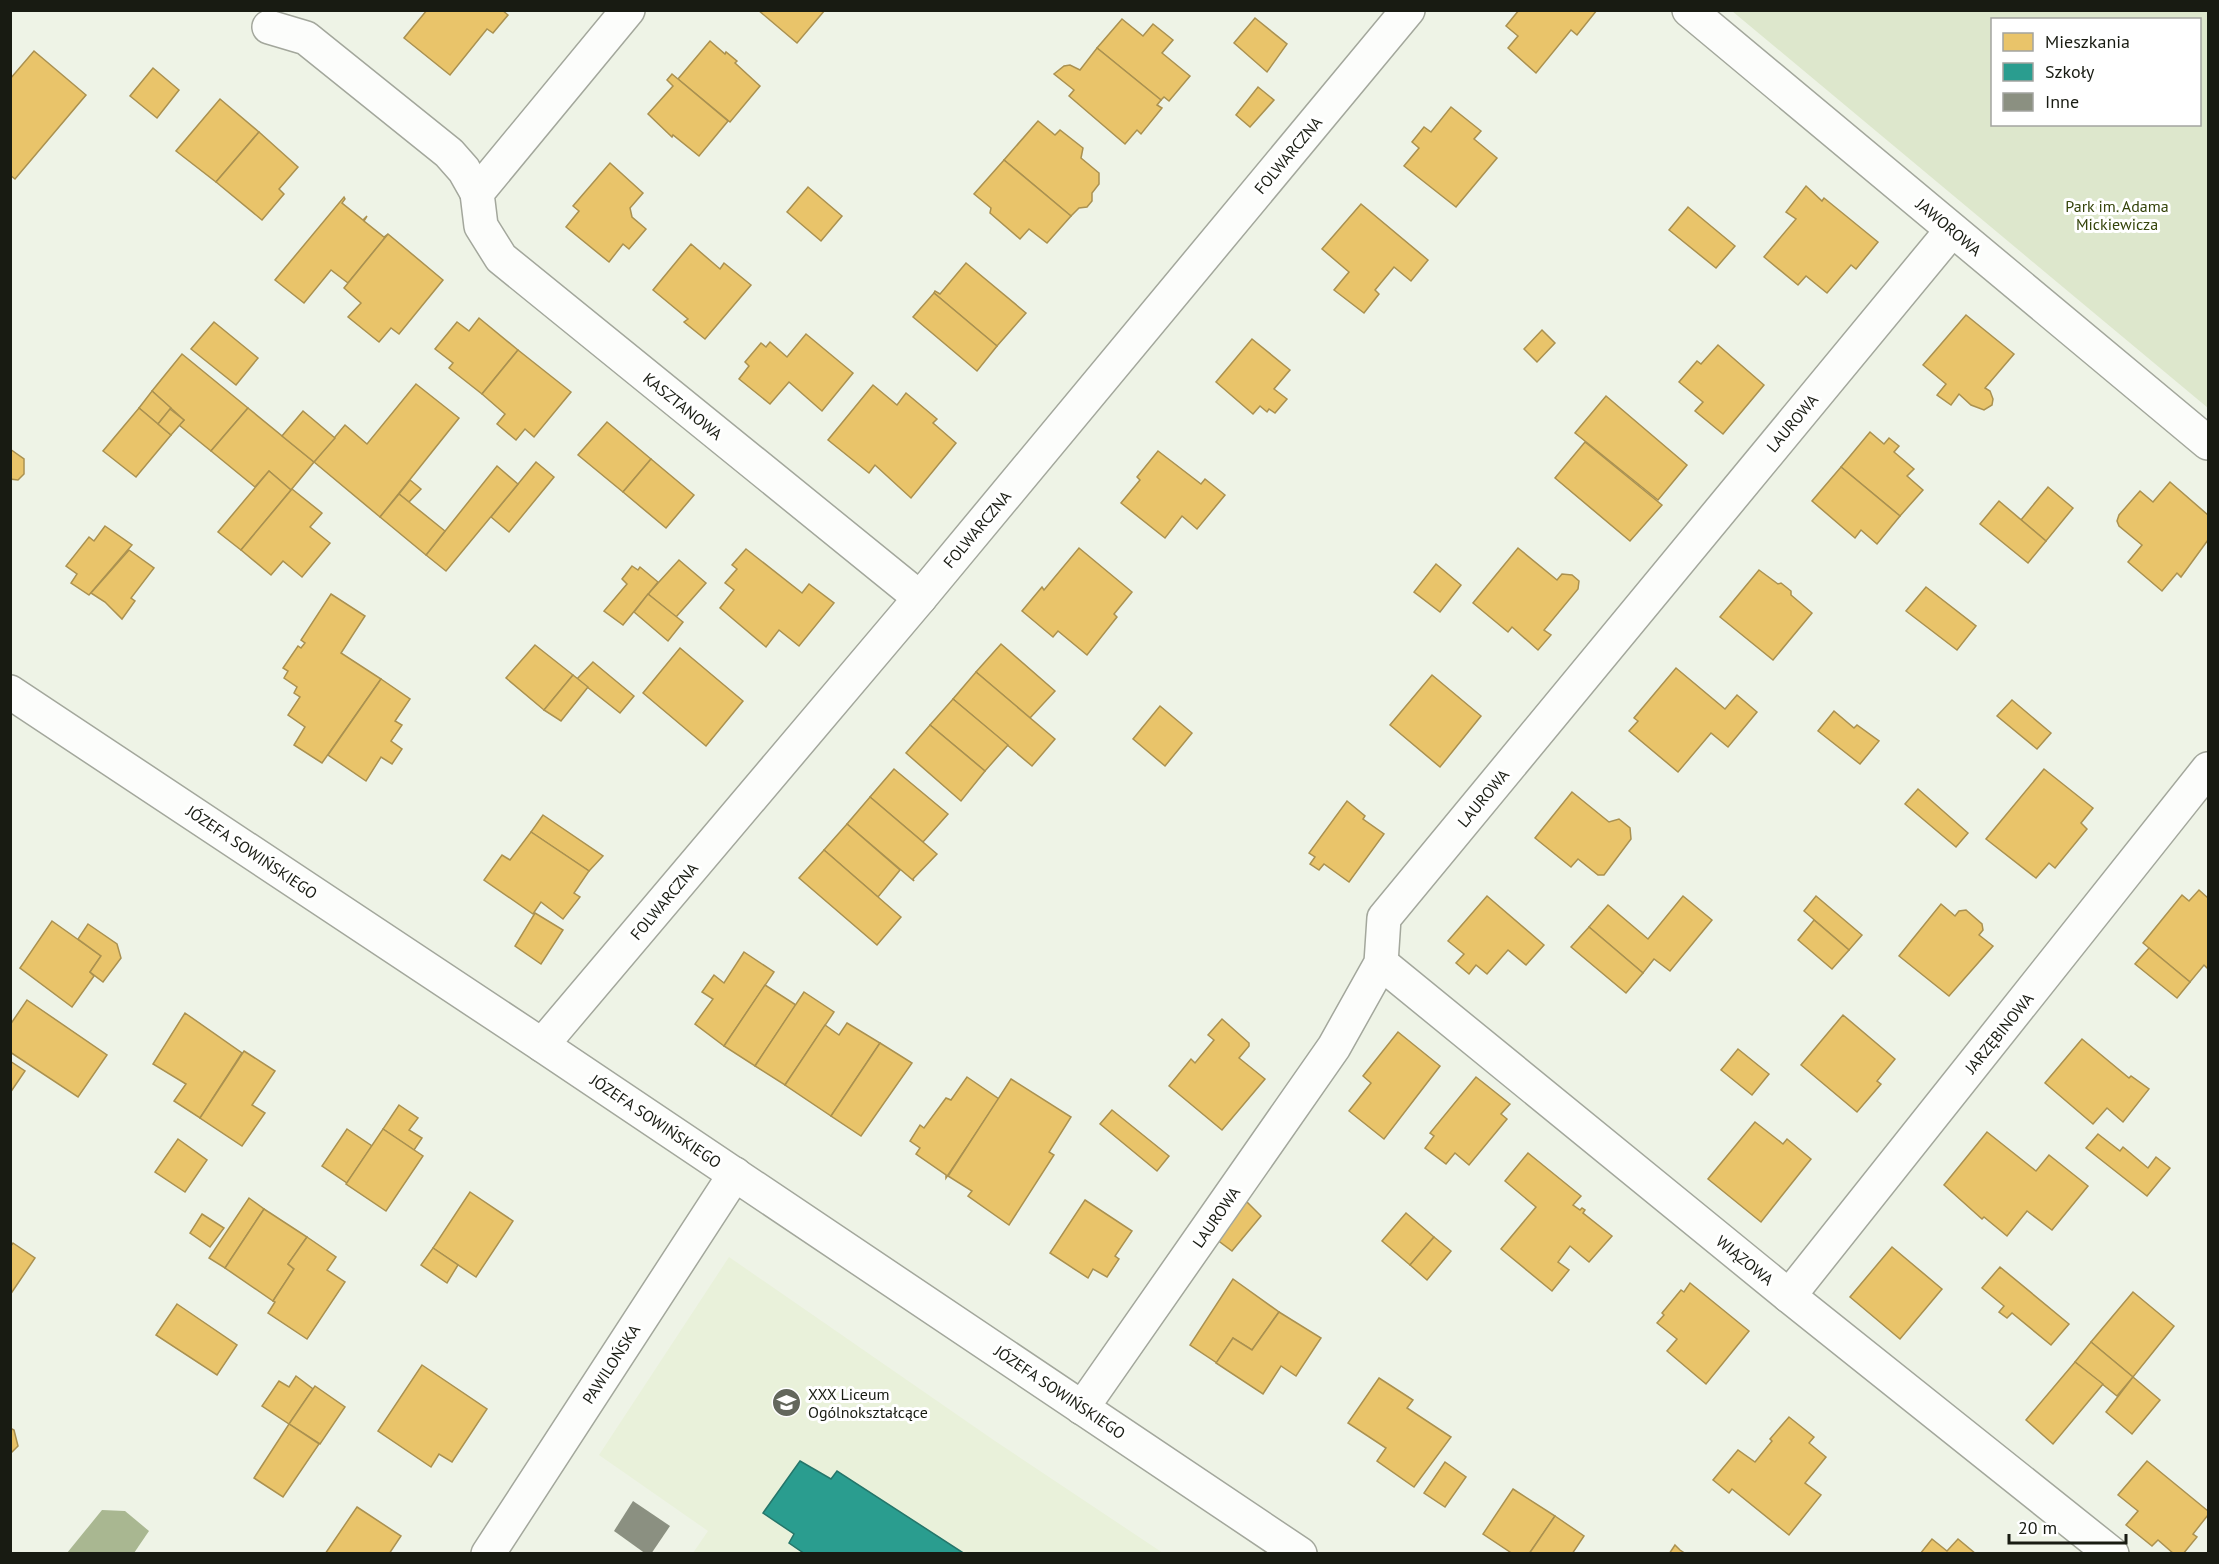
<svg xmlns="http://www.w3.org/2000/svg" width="2219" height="1564" font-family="'PT Sans',sans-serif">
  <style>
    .built { fill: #e9f1da }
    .green { fill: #dde7cc; fill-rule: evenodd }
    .water { fill: #a9b791 }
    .homes { fill: #e9c46a; stroke: #aa9150; stroke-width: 1.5 }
    .schools { fill: #2a9d8f; stroke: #25766a; stroke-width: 1.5 }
    .building { fill: #8b9081 }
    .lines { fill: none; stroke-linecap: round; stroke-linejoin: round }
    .street-casing { stroke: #a3a79c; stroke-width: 36 }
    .street { stroke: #fcfdfb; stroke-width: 33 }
    .labels { text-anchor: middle; stroke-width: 6; stroke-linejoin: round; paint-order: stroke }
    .street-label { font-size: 16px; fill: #181b12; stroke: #fff }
    .park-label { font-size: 16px; fill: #34430a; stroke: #fff }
    .poi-label { font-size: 16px; fill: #181b12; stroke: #fff; text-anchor: start }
  </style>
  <rect width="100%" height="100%" fill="#eef3e6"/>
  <path class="built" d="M729,1257L995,1441L1163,1553H693L708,1531L599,1455Z"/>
  <path class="green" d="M1732,11H2208V408ZM1992,20H2200V124H1992Z"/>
  <path class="water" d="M102,1510L125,1511L149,1531L134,1553H67Z"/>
  <g class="homes">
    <path d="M427,10H502L508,15L493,33L487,29L450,75L404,38Z"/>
    <path d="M758,10H825L797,43Z"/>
    <path d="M1519,10H1597L1577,35L1571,30L1536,73L1508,48L1518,36L1506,26Z"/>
    <path d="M1255,18L1287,44L1267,72L1234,43Z"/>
    <path d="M1122,19L1143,36L1153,24L1173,40L1162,53L1190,76L1169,101L1164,97L1161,100L1097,48Z"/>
    <path d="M710,41L725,54L726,52L737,61L735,63L760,86L730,122L678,79Z"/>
    <path d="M1097,48L1161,100L1157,105L1162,108L1141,134L1137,130L1125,144L1069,96L1074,90L1054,74L1064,66L1070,65L1080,70Z"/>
    <path d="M34,51L86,95L15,179L10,175V79Z"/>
    <path d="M153,68L179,90L157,118L130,96Z"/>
    <path d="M672,74L728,121L699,156L673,135L672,137L648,114L673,86L667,80Z"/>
    <path d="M1258,87L1274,100L1250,127L1236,115Z"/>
    <path d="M220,99L259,132L216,182L176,151Z"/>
    <path d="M1451,107L1481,131L1474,139L1497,158L1456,207L1404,166L1419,148L1412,142L1424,127L1431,132Z"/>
    <path d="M1038,121L1055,135L1060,130L1083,148L1081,158L1099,173V184L1092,193V201L1087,207L1079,208L1071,216L1004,160Z"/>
    <path d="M259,132L298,167L279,189L284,194L262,220L216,182Z"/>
    <path d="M1004,160L1071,216L1047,243L1029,229L1020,239L990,213L991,208L974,194Z"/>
    <path d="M610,163L643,193L630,208L632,217L646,229L629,249L623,244L609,262L566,227L579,211L573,206Z"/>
    <path d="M1806,186L1822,201L1824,198L1878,242L1856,269L1851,265L1827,293L1806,276L1798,285L1764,257L1796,219L1786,212Z"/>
    <path d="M808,187L842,216L821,241L787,212Z"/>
    <path d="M344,197L345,199L342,203L363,220L367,216L364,221L384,237L388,234L348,283L331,270L304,303L275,280Z"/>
    <path d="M1361,204L1428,260L1411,281L1394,267L1375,290L1379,294L1364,313L1334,290L1349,272L1322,249Z"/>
    <path d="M1688,207L1735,246L1716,268L1669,230Z"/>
    <path d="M388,234L443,280L399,334L391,328L379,342L348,317L361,303L344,288Z"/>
    <path d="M691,244L720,269L724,263L751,285L705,339L684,322L688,319L653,290Z"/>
    <path d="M966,263L1026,313L997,346L934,293L935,291L940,294Z"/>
    <path d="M934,293L997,346L977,371L913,317Z"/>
    <path d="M1966,315L2014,354L1985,388L1990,391L1993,399L1992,405L1984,410L1971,405L1959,394L1951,405L1937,395L1946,384L1923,365Z"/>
    <path d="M479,318L518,350L482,394L449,368L453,363L435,349L457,322L469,331Z"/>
    <path d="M214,322L258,358L236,385L191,349Z"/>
    <path d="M1542,330L1555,343L1537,362L1524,349Z"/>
    <path d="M806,334L853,373L822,411L789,382L770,404L739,379L749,366L745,362L761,343L766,347L770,342L787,357Z"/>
    <path d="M1252,339L1290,370L1274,389L1287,399L1275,413L1269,409L1267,412L1260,406L1253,414L1216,382Z"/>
    <path d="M1718,345L1764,385L1723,434L1695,411L1703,402L1679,382L1697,361L1701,364Z"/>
    <path d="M518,350L571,392L534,437L525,429L516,440L497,424L505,414L482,394Z"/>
    <path d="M182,354L248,408L211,451L179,425L184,420L152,391Z"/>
    <path d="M416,384L459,418L380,517L314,462L345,425L367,444Z"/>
    <path d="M873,385L897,405L906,393L937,419L933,423L956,443L911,498L875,465L869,473L828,440Z"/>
    <path d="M152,391L171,408L158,424L139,408Z"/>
    <path d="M1606,396L1687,465L1658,500L1575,433Z"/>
    <path d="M139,408L171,435L136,477L103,451Z"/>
    <path d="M248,408L314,462L291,490L269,471L255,487L211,451Z"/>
    <path d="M170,409L184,420L171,435L158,424Z"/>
    <path d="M303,411L335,438L314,462L282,436Z"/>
    <path d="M607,422L651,459L623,492L578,455Z"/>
    <path d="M1870,432L1884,444L1889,438L1899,446L1894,452L1914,469L1907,476L1923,490L1900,516L1841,467Z"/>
    <path d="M1585,442L1662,505L1630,541L1555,478Z"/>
    <path d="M10,449L24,459V474L18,480L10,479Z"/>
    <path d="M1158,451L1201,484L1205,479L1225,495L1197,529L1182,516L1165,538L1121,503L1140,480L1137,477Z"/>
    <path d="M651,459L694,495L666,528L623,492Z"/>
    <path d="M536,462L554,477L509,532L491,517Z"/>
    <path d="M497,466L518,484L446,571L426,555Z"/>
    <path d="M1841,467L1900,516L1877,544L1861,530L1855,538L1812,501Z"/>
    <path d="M269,471L291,490L241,550L218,532Z"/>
    <path d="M410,480L421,489L409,502L399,494Z"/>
    <path d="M2170,482L2208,515V540L2181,577L2177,573L2162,591L2128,562L2142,545L2119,526L2117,521L2119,515L2140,491L2153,502Z"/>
    <path d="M2048,487L2073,508L2046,541L2021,520Z"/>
    <path d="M292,489L322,513L310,527L330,543L302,577L283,561L271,575L241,550Z"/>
    <path d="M399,494L445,531L426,555L380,517Z"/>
    <path d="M1999,501L2046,541L2028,563L1980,524Z"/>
    <path d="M105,526L132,545L89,595L71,583L77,574L66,566L89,537L94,541Z"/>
    <path d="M1079,548L1132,592L1114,614L1117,617L1087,655L1058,631L1053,637L1022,611L1042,587L1044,590Z"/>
    <path d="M1518,548L1557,580L1562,574L1572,575L1579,581L1578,589L1544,630L1551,635L1538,650L1512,627L1508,632L1473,603Z"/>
    <path d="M746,549L802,593L809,584L834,603L799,646L779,630L766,647L720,608L734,590L725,583L737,569L732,565Z"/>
    <path d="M129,550L154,568L131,598L135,601L122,619L105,602L91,593Z"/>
    <path d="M679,560L706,583L676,617L648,594Z"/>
    <path d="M1436,564L1461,585L1440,612L1414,592Z"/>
    <path d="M632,566L638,570L640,567L658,582L623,625L604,611L627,584L622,579Z"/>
    <path d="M1759,570L1778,584L1781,583L1791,591V595L1812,613L1773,660L1720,617Z"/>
    <path d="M1926,587L1976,626L1957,650L1906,611Z"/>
    <path d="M331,594L365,616L341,653L381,679L322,763L294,745L305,727L288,715L300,697L294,693L297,687L284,678L288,671L283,668L298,646L301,648L305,643L301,640Z"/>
    <path d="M648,594L683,622L668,641L634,612Z"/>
    <path d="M1001,644L1055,691L1030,718L976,672Z"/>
    <path d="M535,645L573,675L544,710L506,678Z"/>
    <path d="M680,648L743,701L706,746L643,693Z"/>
    <path d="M593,662L634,696L620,713L577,679Z"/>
    <path d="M1676,668L1725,709L1737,695L1757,712L1728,747L1711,733L1678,772L1629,731L1638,721L1634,718Z"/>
    <path d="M976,672L1055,739L1032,766L953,699Z"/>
    <path d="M573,675L588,687L561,721L544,710Z"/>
    <path d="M1432,675L1481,716L1440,767L1390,725Z"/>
    <path d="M381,679L410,699L395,721L402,725L391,741L402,749L392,764L381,757L366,781L328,755Z"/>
    <path d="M953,699L1008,745L985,771L930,725Z"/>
    <path d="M2012,700L2051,733L2037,749L1997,716Z"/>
    <path d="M1160,706L1192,733L1165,766L1133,739Z"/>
    <path d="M1834,711L1854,728L1857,725L1879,741L1860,764L1818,731Z"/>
    <path d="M930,725L985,771L961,801L906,753Z"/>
    <path d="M894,769L948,814L923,842L870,797Z"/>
    <path d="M2044,769L2093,808L2081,823L2087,829L2055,868L2049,863L2036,878L1986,839Z"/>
    <path d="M1918,789L1968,833L1956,847L1905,804Z"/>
    <path d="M1572,792L1609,822L1619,819L1630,828L1631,839L1604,875H1598L1578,859L1571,867L1535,838Z"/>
    <path d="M870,797L937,854L913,879L914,881L847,824Z"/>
    <path d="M1347,801L1365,816L1363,819L1384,834L1349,882L1324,864L1319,870L1310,864L1315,857L1309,853Z"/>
    <path d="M543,815L603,856L589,871L531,832Z"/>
    <path d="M847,824L900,870L878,897L824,850Z"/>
    <path d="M531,832L589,871L574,893L580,897L563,919L541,902L533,914L484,880L502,855L510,860Z"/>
    <path d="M824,850L901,917L877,945L799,878Z"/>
    <path d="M2199,890L2208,898V969L2204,965L2190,982L2143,943L2182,895L2189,901Z"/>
    <path d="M1487,896L1544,945L1526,965L1508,950L1487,974L1476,965L1469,974L1456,963L1464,954L1448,941Z"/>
    <path d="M1683,896L1712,920L1670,971L1654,959L1643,973L1589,927L1608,905L1648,939Z"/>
    <path d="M1816,896L1862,935L1849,950L1804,911Z"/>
    <path d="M1941,904L1955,916L1959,911L1966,910L1982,924L1983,930L1979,935L1993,946L1949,996L1899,956Z"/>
    <path d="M535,913L563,930L541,964L515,946Z"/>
    <path d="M1814,920L1849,950L1832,969L1798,940Z"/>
    <path d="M52,921L101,956L90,972L94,976L72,1007L20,968Z"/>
    <path d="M88,924L117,944L121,958L103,982L90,972L101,956L78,939Z"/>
    <path d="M1589,927L1643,973L1626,993L1571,947Z"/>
    <path d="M2149,948L2190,982L2177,998L2135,964Z"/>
    <path d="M744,952L774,972L724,1046L695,1024L713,999L702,992L714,975L724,983Z"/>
    <path d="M765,985L796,1005L755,1066L724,1046Z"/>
    <path d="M804,992L834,1012L785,1085L755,1066Z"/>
    <path d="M27,1000L107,1055L78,1097L10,1052V1025Z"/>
    <path d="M185,1013L242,1053L200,1118L174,1101L186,1084L153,1064Z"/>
    <path d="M1843,1015L1895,1059L1877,1081L1881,1084L1857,1112L1801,1065Z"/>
    <path d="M1222,1019L1249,1043V1046L1239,1058L1265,1079L1222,1130L1169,1086L1191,1059L1195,1063L1214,1040L1208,1035Z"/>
    <path d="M847,1023L880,1043L831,1116L785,1085L825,1025L839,1035Z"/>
    <path d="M1398,1032L1440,1066L1384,1139L1349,1111L1371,1083L1363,1076Z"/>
    <path d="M2082,1039L2129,1078L2131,1076L2149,1089L2123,1122L2107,1108L2093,1124L2045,1083Z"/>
    <path d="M880,1043L912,1063L861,1136L831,1116Z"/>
    <path d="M1738,1049L1769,1074L1752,1095L1721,1070Z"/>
    <path d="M244,1051L275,1071L252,1105L265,1113L242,1146L200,1118Z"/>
    <path d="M10,1061L25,1071L10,1093Z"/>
    <path d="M967,1077L999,1099L946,1178V1175L916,1154L920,1148L910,1141L920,1125L924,1128L946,1098L951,1100Z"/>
    <path d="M1476,1077L1510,1104L1501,1114L1507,1119L1469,1165L1455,1153L1446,1164L1425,1148L1434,1136L1430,1133Z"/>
    <path d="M1011,1079L1071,1117L1049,1152L1054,1155L1009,1225L968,1196L972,1191L948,1176Z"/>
    <path d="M399,1105L418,1118L409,1130L422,1138L414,1150L383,1129Z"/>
    <path d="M1112,1110L1169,1156L1157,1171L1100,1124Z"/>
    <path d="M1755,1122L1783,1144L1787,1139L1811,1159L1761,1222L1708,1179Z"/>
    <path d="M347,1129L372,1146L347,1183L322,1166Z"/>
    <path d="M383,1129L423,1156L386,1211L346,1184Z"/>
    <path d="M1987,1132L2036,1171L2049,1155L2088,1186L2052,1230L2027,1211L2007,1236L1984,1217L1982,1219L1944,1185Z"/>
    <path d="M2098,1134L2120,1151L2123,1147L2148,1168L2156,1157L2170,1168L2147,1196L2086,1148Z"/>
    <path d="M178,1139L207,1160L185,1192L155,1172Z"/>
    <path d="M1528,1153L1581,1196L1573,1205L1580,1210L1582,1208L1585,1210L1583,1213L1612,1236L1589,1262L1570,1246L1558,1262L1569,1270L1552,1291L1501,1249L1536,1207L1505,1181Z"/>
    <path d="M470,1192L513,1221L476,1277L433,1248Z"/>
    <path d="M249,1198L264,1209L225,1268L209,1258Z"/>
    <path d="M1243,1198L1261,1216L1232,1251L1212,1236Z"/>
    <path d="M1085,1200L1132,1231L1115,1256L1119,1259L1107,1277L1093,1269L1088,1278L1050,1253Z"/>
    <path d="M264,1209L307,1237L288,1264L294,1269L273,1301L225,1268Z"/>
    <path d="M1406,1213L1434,1237L1410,1265L1382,1241Z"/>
    <path d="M202,1214L224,1228L210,1247L190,1233Z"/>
    <path d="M307,1237L336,1257L327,1270L345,1282L307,1339L268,1313L275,1302L273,1301L294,1269L288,1264Z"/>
    <path d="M1434,1237L1451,1251L1427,1280L1410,1265Z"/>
    <path d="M13,1243L35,1258L10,1295V1247Z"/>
    <path d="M1892,1247L1942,1289L1900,1339L1850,1297Z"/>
    <path d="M433,1248L458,1265L447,1283L421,1265Z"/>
    <path d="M2000,1267L2069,1324L2051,1345L2012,1313L2007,1318L1999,1312L2004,1306L1982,1288Z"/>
    <path d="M1233,1279L1279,1312L1252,1350L1233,1338L1217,1363L1190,1345Z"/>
    <path d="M1690,1283L1749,1331L1706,1384L1667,1351L1677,1339L1657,1323L1664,1315L1662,1313L1681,1290L1684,1292Z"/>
    <path d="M2133,1292L2174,1326L2133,1377L2091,1342Z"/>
    <path d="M177,1304L237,1345L217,1375L156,1335Z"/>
    <path d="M1279,1312L1321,1338L1296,1376L1281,1366L1263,1394L1216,1363L1233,1338L1252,1350Z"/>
    <path d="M2091,1342L2133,1377L2117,1396L2075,1362Z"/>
    <path d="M2075,1362L2103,1384L2053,1444L2026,1420Z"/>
    <path d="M422,1365L487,1409L452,1462L439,1454L431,1467L378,1431Z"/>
    <path d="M296,1376L313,1389L289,1424L262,1406L279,1381L289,1387Z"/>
    <path d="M2133,1377L2160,1400L2132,1434L2106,1412Z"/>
    <path d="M1379,1378L1413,1400L1407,1408L1451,1437L1414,1487L1377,1461L1386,1448L1348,1423Z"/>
    <path d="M315,1386L345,1407L320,1444L289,1424Z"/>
    <path d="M1789,1417L1814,1437L1809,1443L1826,1457L1805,1483L1821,1495L1789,1535L1732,1489L1729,1493L1713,1480L1738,1450L1755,1462L1772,1441L1770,1439Z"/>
    <path d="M289,1424L319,1444L283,1497L254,1478Z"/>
    <path d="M10,1428L14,1430L18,1446L10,1454Z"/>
    <path d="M2147,1461L2208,1511V1515L2193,1534L2197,1537L2183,1554H2174L2158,1540L2152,1546L2126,1525L2138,1511L2118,1495Z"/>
    <path d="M1445,1462L1466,1477L1445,1507L1424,1493Z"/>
    <path d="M1513,1489L1555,1516L1529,1554H1513L1483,1534Z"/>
    <path d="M357,1507L401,1536L389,1554H325Z"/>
    <path d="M1555,1516L1584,1536L1572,1554H1529Z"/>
    <path d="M1932,1539L1947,1551L1958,1539L1976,1554H1920Z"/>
    <path d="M1675,1545L1680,1550L1686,1554H1669Z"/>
  </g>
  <path class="schools" d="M800,1461L831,1479L837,1471L965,1554H805L789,1543L794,1534L763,1513Z"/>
  <path class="building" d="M633,1501L670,1526L651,1554H646L614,1531Z"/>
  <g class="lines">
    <defs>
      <g id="street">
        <path d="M628,10L477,193L481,226L501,258L920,598"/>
        <path d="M1689,10L2208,443"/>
        <path d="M269,27L306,38L449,153L464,170L477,193"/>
        <path d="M10,692L542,1045L1300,1554"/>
        <path d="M1381,963L1789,1296L2112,1554"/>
        <path d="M542,1045L920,598L1408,10"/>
        <path d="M1789,1296L2208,769"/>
        <path d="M1082,1408L1334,1047L1381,963L1384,918L1952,230"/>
        <path d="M488,1554L735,1174"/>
      </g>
    </defs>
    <use href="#street" class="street-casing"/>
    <use href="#street" class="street"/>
  </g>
  <defs>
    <symbol id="school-disc" viewBox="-11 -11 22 22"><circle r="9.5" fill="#63675c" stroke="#fff"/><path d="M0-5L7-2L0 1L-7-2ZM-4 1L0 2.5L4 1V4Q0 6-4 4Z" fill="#fff"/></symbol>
  </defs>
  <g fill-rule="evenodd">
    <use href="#school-disc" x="770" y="1386" width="33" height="33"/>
  </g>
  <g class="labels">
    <g class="street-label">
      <text transform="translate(1288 155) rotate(-50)" y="6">FOLWARCZNA</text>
      <text transform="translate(1949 227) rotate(40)" y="6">JAWOROWA</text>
      <text transform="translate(683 406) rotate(39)" y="6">KASZTANOWA</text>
      <text transform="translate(1792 423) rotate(-50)" y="6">LAUROWA</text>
      <text transform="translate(977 529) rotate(-50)" y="6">FOLWARCZNA</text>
      <text transform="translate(1483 798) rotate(-50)" y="6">LAUROWA</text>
      <text transform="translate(252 852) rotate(34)" y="6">JÓZEFA SOWIŃSKIEGO</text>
      <text transform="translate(664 901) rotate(-50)" y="6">FOLWARCZNA</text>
      <text transform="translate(1999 1033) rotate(-51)" y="6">JARZĘBINOWA</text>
      <text transform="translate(656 1121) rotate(34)" y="6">JÓZEFA SOWIŃSKIEGO</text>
      <text transform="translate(1216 1217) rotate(-55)" y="6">LAUROWA</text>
      <text transform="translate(1745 1260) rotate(39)" y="6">WIĄZOWA</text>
      <text transform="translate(611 1364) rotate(-57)" y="6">PAWILOŃSKA</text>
      <text transform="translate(1060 1392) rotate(34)" y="6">JÓZEFA SOWIŃSKIEGO</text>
    </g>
    <g class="park-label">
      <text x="2117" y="212">Park im. Adama<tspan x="2117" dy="18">Mickiewicza</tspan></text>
    </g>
    <g class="poi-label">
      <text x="808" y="1400">XXX Liceum<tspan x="808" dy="18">Ogólnokształcące</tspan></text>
    </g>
  </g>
  <rect width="2219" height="1564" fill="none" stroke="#181b12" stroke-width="24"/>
  <rect x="1991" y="18" width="210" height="108" fill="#ffffff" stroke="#a3a4a0" stroke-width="1.5"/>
  <rect x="2003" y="33" width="30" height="18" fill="#e9c46a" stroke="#a3a4a0" stroke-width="1.5"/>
  <text x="2045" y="48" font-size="18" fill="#181b12">Mieszkania</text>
  <rect x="2003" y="63" width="30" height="18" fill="#2a9d8f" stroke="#a3a4a0" stroke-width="1.5"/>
  <text x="2045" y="78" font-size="18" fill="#181b12">Szkoły</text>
  <rect x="2003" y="93" width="30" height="18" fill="#8b9081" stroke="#a3a4a0" stroke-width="1.5"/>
  <text x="2045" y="108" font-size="18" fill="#181b12">Inne</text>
  <path d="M2009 1534v9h117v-9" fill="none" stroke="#181b12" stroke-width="3"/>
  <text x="2018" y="1534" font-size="18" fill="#181b12" stroke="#ffffff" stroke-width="4.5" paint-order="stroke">20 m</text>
</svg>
